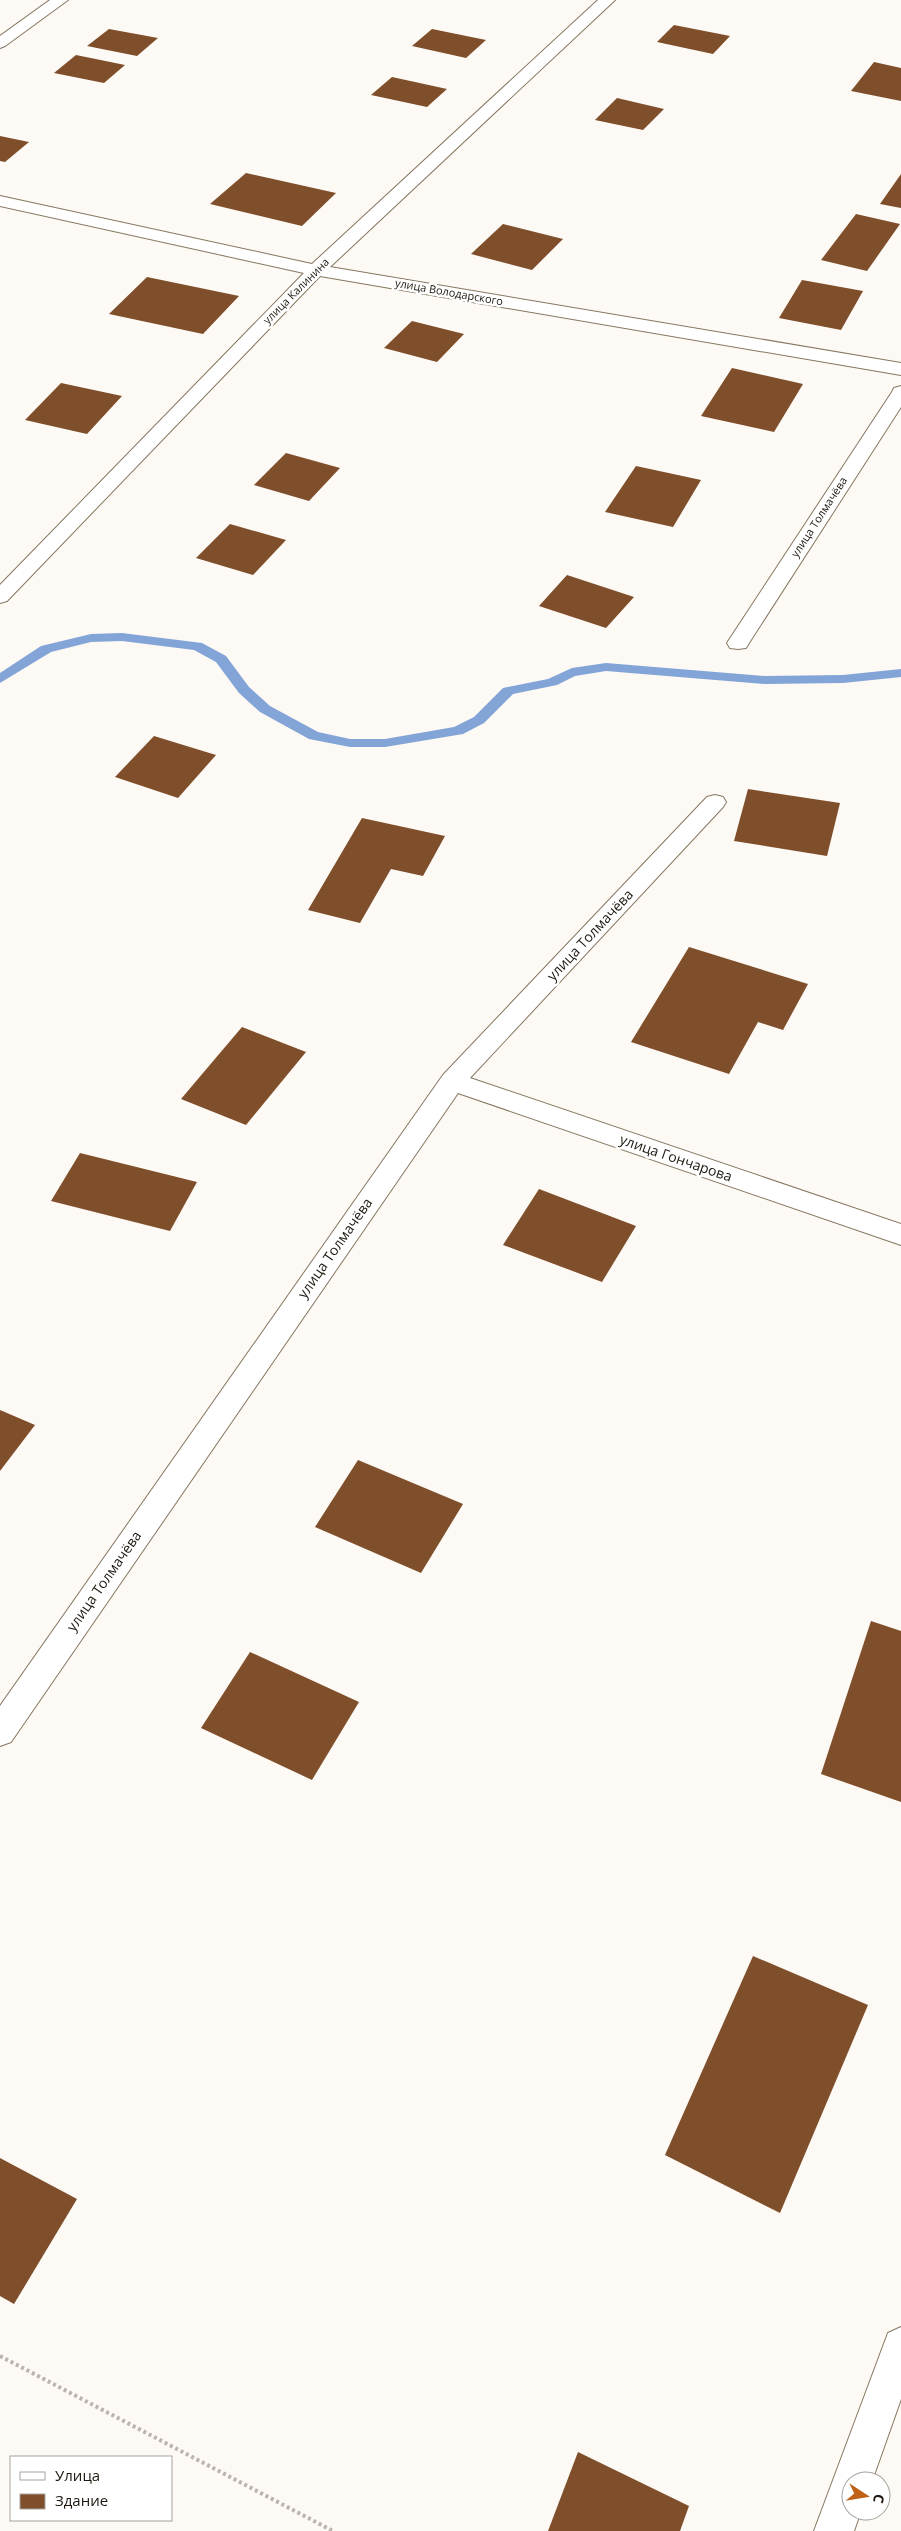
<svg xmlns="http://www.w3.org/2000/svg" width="901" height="2531" font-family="'Open Sans',sans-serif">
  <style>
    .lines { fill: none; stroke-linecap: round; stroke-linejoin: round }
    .stream { fill: #82a4d7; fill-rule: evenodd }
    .building { fill: #7f4e2a }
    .minor-casing { stroke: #867760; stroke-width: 2 }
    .path { stroke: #b9b4ae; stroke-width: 4; stroke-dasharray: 3 3; stroke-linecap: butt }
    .minor { fill: #fff; fill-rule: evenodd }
    .labels { text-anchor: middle; stroke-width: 5; stroke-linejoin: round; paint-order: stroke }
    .far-street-label { font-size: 11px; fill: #1f1910; stroke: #fff }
    .street-label { font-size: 14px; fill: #1f1910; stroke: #fff }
  </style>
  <rect width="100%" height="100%" fill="#fdf9f4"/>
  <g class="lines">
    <path class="stream" d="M122,633L202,643L226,656L249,687L270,706L318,732L350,739H385L454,727L474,717L503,688L548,679L572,668L606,663L765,676L843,675L901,669V677L843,683L765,684L606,671L575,676L557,685L513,694L484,723L463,734L385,747H350L309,739L260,712L239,693L216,662L194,650L122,641L91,642L51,652L0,683V673L41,646L91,634Z"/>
  </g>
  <g class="building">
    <path d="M674,25L730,36L713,54L657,42Z"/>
    <path d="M109,29L158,38L137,56L87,46Z"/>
    <path d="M432,29L486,40L466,58L412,46Z"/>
    <path d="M76,55L125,65L104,83L54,73Z"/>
    <path d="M874,62L901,68V101L851,91Z"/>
    <path d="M392,77L447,89L427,107L371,95Z"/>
    <path d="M617,98L664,109L643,130L595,120Z"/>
    <path d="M0,136L29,142L5,162L0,161Z"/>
    <path d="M246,173L336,193L302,226L210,204Z"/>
    <path d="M901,174V208L880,204Z"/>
    <path d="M856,214L900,224L867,271L821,260Z"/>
    <path d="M503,224L563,239L532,270L471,254Z"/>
    <path d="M147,277L239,296L203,334L109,314Z"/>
    <path d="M802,280L863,291L841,330L779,318Z"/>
    <path d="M412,321L464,334L437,362L384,348Z"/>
    <path d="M732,368L803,384L774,432L701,416Z"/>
    <path d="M61,383L122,396L87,434L25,420Z"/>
    <path d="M286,453L340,468L309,501L254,485Z"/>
    <path d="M636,466L701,480L673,527L605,512Z"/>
    <path d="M230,524L286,540L253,575L196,558Z"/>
    <path d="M567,575L634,597L606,628L539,606Z"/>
    <path d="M154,736L216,755L178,798L115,777Z"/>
    <path d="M748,789L840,803L827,856L734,841Z"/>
    <path d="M362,818L445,836L423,876L391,869L360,923L308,910Z"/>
    <path d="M689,947L808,984L783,1030L758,1022L729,1074L631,1042Z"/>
    <path d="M242,1027L306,1052L246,1125L181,1099Z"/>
    <path d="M80,1153L197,1182L170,1231L51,1201Z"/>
    <path d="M539,1189L636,1226L602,1282L503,1245Z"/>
    <path d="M0,1410L35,1425L0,1471Z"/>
    <path d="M358,1460L463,1504L421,1573L315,1527Z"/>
    <path d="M871,1621L901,1631V1802L821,1774Z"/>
    <path d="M250,1652L359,1702L312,1780L201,1728Z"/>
    <path d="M753,1956L868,2005L780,2213L665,2155Z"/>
    <path d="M0,2158L77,2199L14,2304L0,2296Z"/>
    <path d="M578,2452L689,2506L680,2531H548Z"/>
  </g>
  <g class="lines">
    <defs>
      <g id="minor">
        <path d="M50,0H68L5,46L0,48V36Z"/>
        <path d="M598,0H615L330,267L901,363V375L320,276L7,601L0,603V585L304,273L0,206V196L312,264Z"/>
        <path d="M901,386V407L749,643L746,648L738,649L730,648L727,643L892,392L894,388Z"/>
        <path d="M715,795L723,797L726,802L723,807L470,1078L901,1224V1245L458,1093L11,1742L0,1746V1706L443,1075L707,797Z"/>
        <path d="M901,2327V2399L872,2481H851V2511H861L854,2531H814L888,2333Z"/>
      </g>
    </defs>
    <use href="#minor" class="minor-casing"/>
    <path class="path" d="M0,2356L333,2531"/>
    <use href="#minor" class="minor"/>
  </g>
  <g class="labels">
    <g class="far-street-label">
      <text transform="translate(296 291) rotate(-45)" y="4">улица Калинина</text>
      <text transform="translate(449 292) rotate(10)" y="4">улица Володарского</text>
      <text transform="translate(819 517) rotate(-57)" y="4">улица Толмачёва</text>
    </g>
    <g class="street-label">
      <text transform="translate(590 935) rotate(-47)" y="5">улица Толмачёва</text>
      <text transform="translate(676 1158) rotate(19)" y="5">улица Гончарова</text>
      <text transform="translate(335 1248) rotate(-55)" y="5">улица Толмачёва</text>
      <text transform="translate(104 1581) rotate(-55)" y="5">улица Толмачёва</text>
    </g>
  </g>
  <rect x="10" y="2456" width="162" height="65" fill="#ffffff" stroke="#a5a39f"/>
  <rect x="20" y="2472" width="25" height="8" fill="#ffffff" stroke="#a5a39f"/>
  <text x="55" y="2481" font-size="15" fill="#1f1910">Улица</text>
  <rect x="20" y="2494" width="25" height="15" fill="#7f4e2a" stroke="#a5a39f"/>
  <text x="55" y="2506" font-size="15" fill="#1f1910">Здание</text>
  <g transform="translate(866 2496) rotate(102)"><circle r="24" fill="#ffffff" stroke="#a5a39f"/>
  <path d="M0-4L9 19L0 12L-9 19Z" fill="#bf6117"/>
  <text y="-8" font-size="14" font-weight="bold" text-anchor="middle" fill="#1f1910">С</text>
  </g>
</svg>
